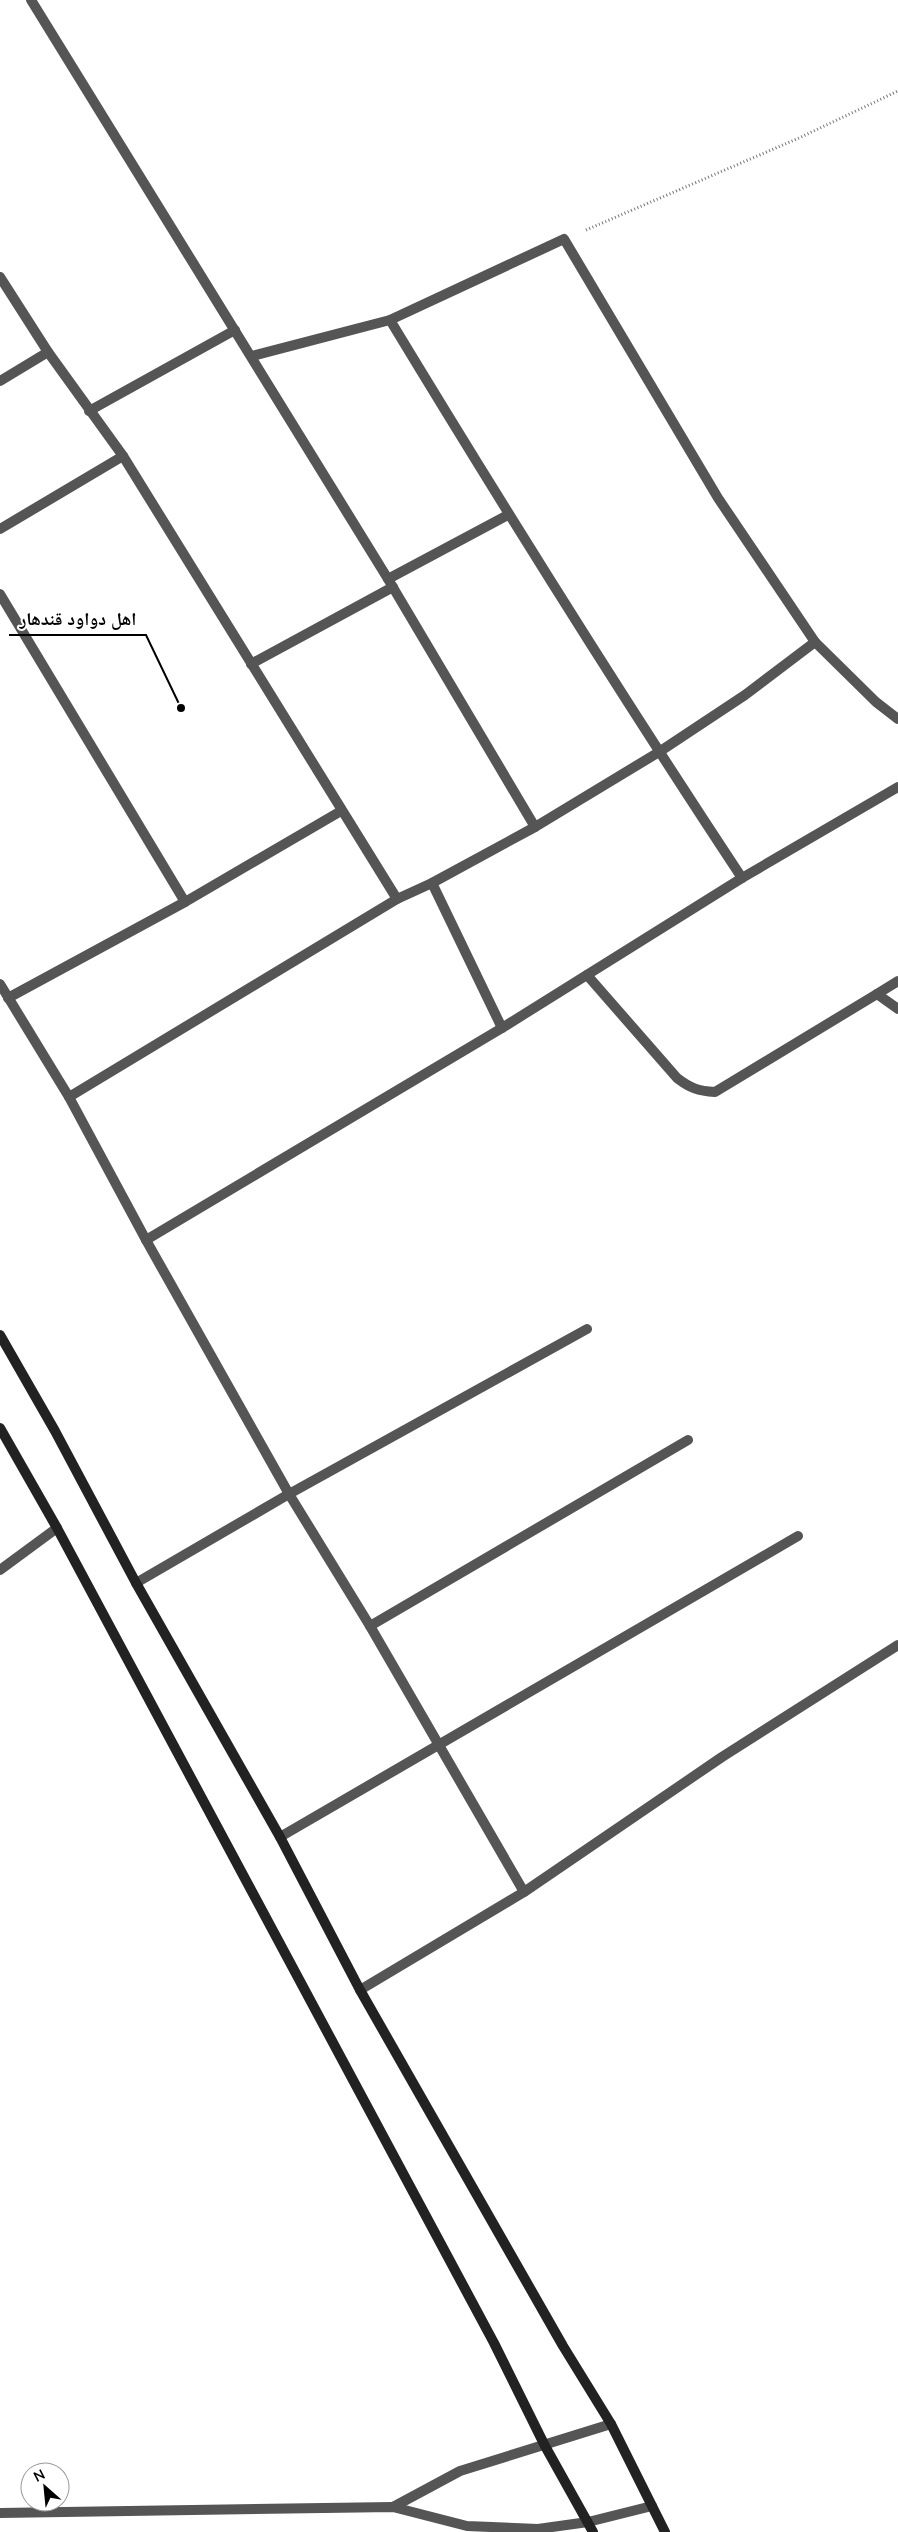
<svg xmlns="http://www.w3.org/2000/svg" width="898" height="2532" font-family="'Nunito Sans','Noto Naskh Arabic',sans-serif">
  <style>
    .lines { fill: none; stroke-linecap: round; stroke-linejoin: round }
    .path { stroke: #777; stroke-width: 3; stroke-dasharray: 1 2.5; stroke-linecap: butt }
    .minor { stroke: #555; stroke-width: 10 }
    .secondary { stroke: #222; stroke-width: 10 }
    .leader { fill: none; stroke: #000; stroke-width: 2 }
    .callout-dot { fill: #000; stroke: #fff; stroke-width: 2 }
    .callout-label { font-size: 18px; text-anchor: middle; font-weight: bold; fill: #000; stroke: #fff; stroke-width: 4; stroke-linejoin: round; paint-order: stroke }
  </style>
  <rect width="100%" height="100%" fill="#fff"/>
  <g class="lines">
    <path class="path" d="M586,230L799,138L898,91"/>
    <g class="minor">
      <path d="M31,0L388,579L535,827"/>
      <path d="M0,277L48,352L123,456L397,899"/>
      <path d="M390,320C504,508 621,695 742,878"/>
      <path d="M252,356L390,320L564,239L718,498L815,642L876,702L898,719"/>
      <path d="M0,381L48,352"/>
      <path d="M89,411L235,330"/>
      <path d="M0,529L123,456"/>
      <path d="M388,579L508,515"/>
      <path d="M0,594L185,902"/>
      <path d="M251,664L393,587"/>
      <path d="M432,883L502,1028"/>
      <path d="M587,975L677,1078C690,1088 698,1091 715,1092L877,994L898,1009"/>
      <path d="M0,984L69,1097L146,1240L289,1494L370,1626L524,1892"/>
      <path d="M877,994L898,981"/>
      <path d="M8,998L185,902L341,811"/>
      <path d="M69,1097L397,899L432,883L535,827L659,752L745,695L815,642"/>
      <path d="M146,1240L502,1028L742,878L898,787"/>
      <path d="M0,1570L57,1528"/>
      <path d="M136,1583L289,1494L587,1329"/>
      <path d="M370,1626L688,1440"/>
      <path d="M280,1837L798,1536"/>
      <path d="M360,1990L524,1892L722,1757L898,1645"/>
      <path d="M393,2507L460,2471L611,2424"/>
      <path d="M0,2513L393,2507L467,2526L538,2529L588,2522L652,2506"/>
    </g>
    <g class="secondary">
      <path d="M0,1335L55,1431L136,1583L280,1837L360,1990L563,2346L611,2424L665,2532"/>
      <path d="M0,1428L57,1528L494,2343L545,2446L593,2532"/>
    </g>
  </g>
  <path class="leader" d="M181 708L146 635H9"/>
  <circle class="callout-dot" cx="181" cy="708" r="5"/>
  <g class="callout-label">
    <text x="78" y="625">اهل دواود قندهار</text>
  </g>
  <g transform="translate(45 2487) rotate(333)"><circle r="24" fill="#ffffff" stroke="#999999"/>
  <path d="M0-4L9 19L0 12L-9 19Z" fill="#000000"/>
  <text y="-8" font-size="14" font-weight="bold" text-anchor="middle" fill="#000000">N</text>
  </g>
</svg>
